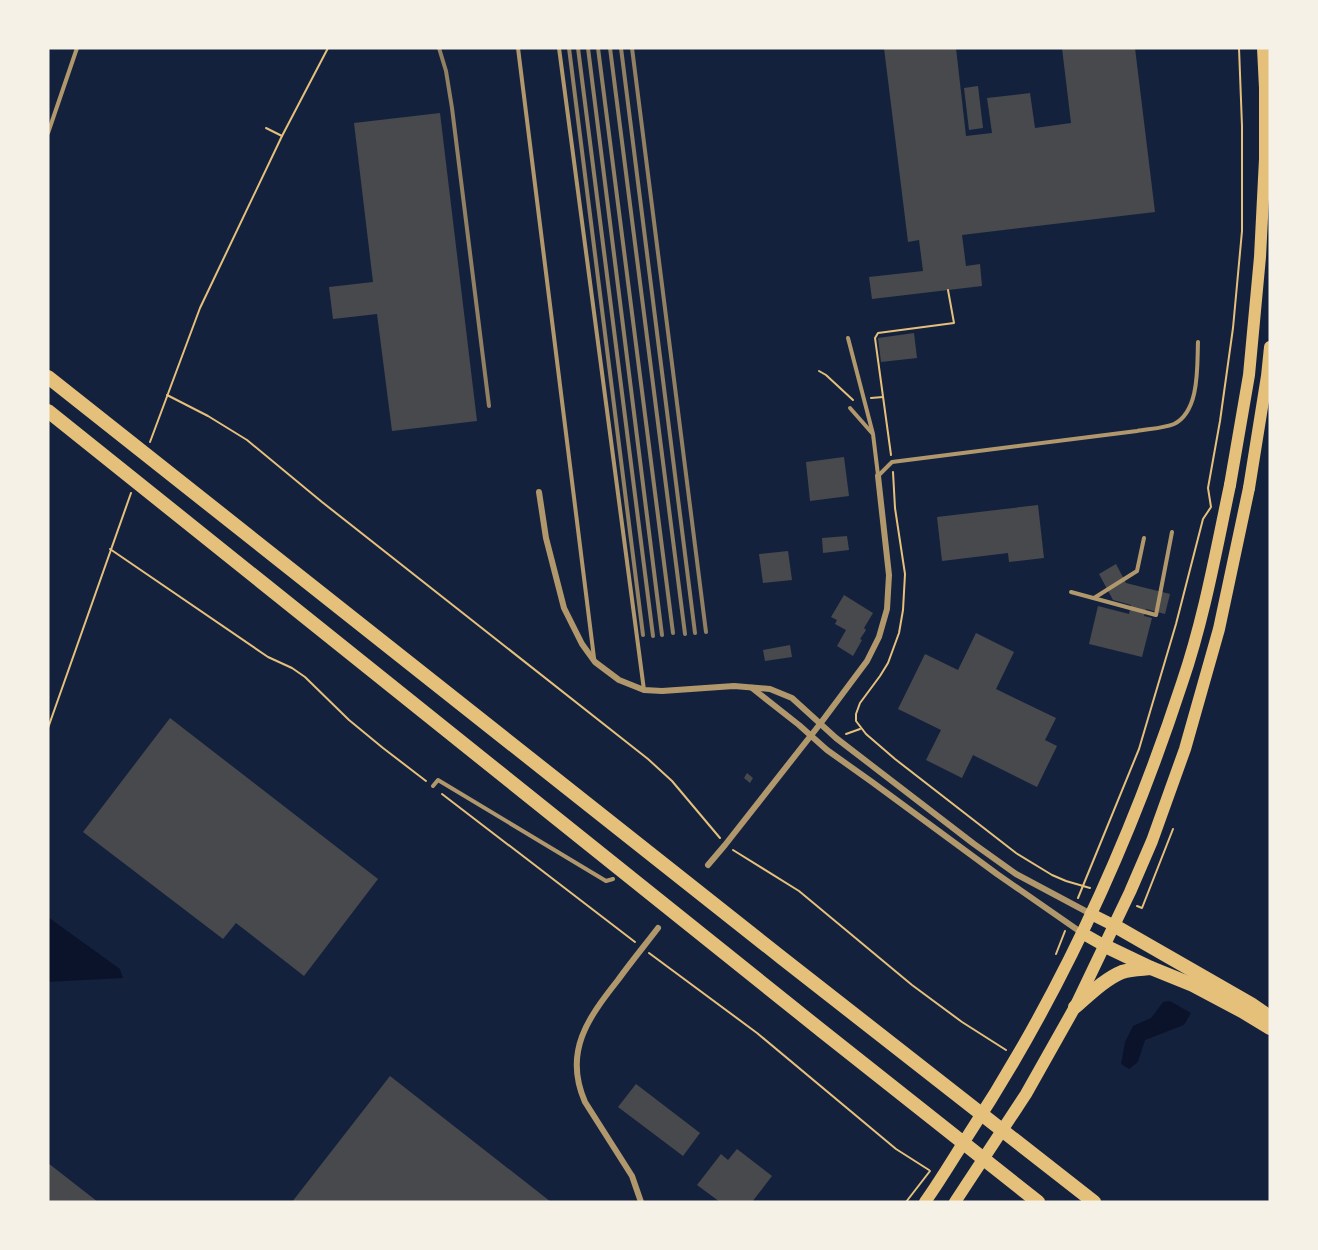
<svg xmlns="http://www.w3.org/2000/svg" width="1318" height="1250" font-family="Signika,sans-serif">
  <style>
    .water { fill: #0b132b }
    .building { fill: #48494c }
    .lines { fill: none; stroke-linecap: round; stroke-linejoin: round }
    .path { stroke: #e5c07b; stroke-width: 2 }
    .service { stroke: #b1986c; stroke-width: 4 }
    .minor { stroke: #b1986c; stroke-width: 6 }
    .primary { stroke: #e5c07b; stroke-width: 12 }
    .trunk { stroke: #e5c07b; stroke-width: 12 }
    .motorway { stroke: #e5c07b; stroke-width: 14 }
    .rail { stroke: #918062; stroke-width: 4 }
  </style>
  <rect width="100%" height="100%" fill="#14213d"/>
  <g class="water">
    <path d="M48,917L120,969L123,978L48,982Z"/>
    <path d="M1170,1001L1191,1013L1184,1025L1145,1040L1138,1062L1129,1069L1121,1064L1125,1042L1133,1026L1151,1018L1163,1002Z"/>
  </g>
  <g class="building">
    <path d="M884,48H956L966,136L992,133L987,98L1030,93L1035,128L1071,123L1062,48H1135L1155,212L962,235L966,266L980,264L982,286L872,299L869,277L923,271L919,240L908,242Z"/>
    <path d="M978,86L983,128L969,130L964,88Z"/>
    <path d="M440,113L477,421L392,431L377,314L333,319L329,287L373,282L354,123Z"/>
    <path d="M914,333L917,358L881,362L878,338Z"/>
    <path d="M844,457L849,496L810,501L806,462Z"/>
    <path d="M1038,505L1044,558L1009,562L1008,553L942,561L937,517Z"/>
    <path d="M847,536L849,550L823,553L822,538Z"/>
    <path d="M788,551L792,580L763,583L759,554Z"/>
    <path d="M1116,564L1126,583L1170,594L1165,614L1146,609L1144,616L1152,618L1142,657L1089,644L1098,606L1129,614L1131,605L1113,600L1099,574Z"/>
    <path d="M844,595L873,613L864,628L866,630L860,639L862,640L853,656L837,646L846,630L835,624L837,620L831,617Z"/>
    <path d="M976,633L1014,652L996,689L1056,718L1045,740L1057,746L1037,787L973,755L962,778L926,760L941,730L898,709L925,654L958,670Z"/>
    <path d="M790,645L792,657L765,661L763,650Z"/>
    <path d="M170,718L378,879L304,976L236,923L223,939L83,832Z"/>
    <path d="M747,773L753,778L750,783L744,778Z"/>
    <path d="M390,1076L551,1202H292Z"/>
    <path d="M636,1084L700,1133L683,1156L618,1107Z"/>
    <path d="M737,1149L772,1176L752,1202H720L697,1185L721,1154L728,1160Z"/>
    <path d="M48,1163L98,1202H48Z"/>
  </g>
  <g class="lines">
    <g class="path">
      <path d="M266,128L282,136"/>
      <path d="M819,371L826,375L853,400"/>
      <path d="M167,395L208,416L247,440L322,502L648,759L672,781L720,838"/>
      <path d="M871,398L883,397"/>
      <path d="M150,442L200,308L282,136L328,48"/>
      <path d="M891,455L875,338L878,333L954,323L948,290"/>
      <path d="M893,472L895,508L905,574L903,610L899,633L888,663L880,676L860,703L856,714V721L866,734L895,759L1016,853L1052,875L1066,881L1090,888"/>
      <path d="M110,549L268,657L292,668L305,677L349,720L383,748L426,781"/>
      <path d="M48,728L131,493"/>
      <path d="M846,734L860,729"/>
      <path d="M442,794L635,942"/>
      <path d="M733,850L799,891L912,985L962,1022L1006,1050"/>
      <path d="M1078,898L1139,749L1176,624L1203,519L1211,507L1208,488L1220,421L1233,328L1242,231V126L1239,48"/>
      <path d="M1137,906L1142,908L1173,829"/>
      <path d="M649,953L757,1033L896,1149L929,1170"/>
      <path d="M1056,954L1065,931"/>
      <path d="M906,1202L930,1171"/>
    </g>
    <g class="service">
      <path d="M518,48L594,658"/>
      <path d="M559,48L644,690"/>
      <path d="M48,133L77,48"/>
      <path d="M848,338L873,434L878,475"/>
      <path d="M850,408L872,433"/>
      <path d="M878,476L892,462L1137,431C1148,429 1165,428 1174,424C1200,411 1197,366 1198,342"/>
      <path d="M1071,592L1156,615L1172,532"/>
      <path d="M1094,598L1137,571L1144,538"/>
      <path d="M433,786L438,780L606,881L613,879"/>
    </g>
    <g class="minor">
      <path d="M539,492L546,538L564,608L582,644L595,662L619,680L644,690L662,691L734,686L770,689L792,698L836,738L974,844L1016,874L1091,914"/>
      <path d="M752,688L799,725L827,750L872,782L997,874L1082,933"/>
      <path d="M708,865L725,845L820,724L867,661L879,637L887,609L889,575L878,476"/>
      <path d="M641,1202L632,1176L585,1102C563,1052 588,1018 618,980C631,962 645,945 658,928"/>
    </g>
    <g class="primary">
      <path d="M1091,914L1115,926"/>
      <path d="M1082,933L1105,946"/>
      <path d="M925,1202C940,1181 953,1159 967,1137C1059,997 1130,842 1182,683C1204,619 1216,551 1230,485"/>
      <path d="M955,1202L1026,1094L1075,1007L1130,892L1152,841L1185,749L1219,629L1249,488"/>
    </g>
    <g class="trunk">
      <path d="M1230,485L1249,375L1260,257L1265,159V88L1263,48"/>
      <path d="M1249,488L1267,376L1270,347"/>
    </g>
    <g class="motorway">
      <path d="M48,377L782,958L1094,1202"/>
      <path d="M48,411L822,1031L1038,1202"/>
      <path d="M1115,926L1251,1004L1270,1017"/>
      <path d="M1105,946L1151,968L1193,985L1242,1011L1270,1028"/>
      <path d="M1075,1007C1089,995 1105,979 1122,972C1131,969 1142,969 1151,968"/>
    </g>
    <g class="rail">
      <path d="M439,48L446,71L452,108L489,406"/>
      <path d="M569,48L643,635"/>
      <path d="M578,48L653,636"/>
      <path d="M588,48L662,635"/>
      <path d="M598,48L673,633"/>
      <path d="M610,48L685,634"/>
      <path d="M621,48L695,633"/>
      <path d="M632,48L706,632"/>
    </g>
  </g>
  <rect width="1318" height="1250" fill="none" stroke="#f6f1e7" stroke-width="99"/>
</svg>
